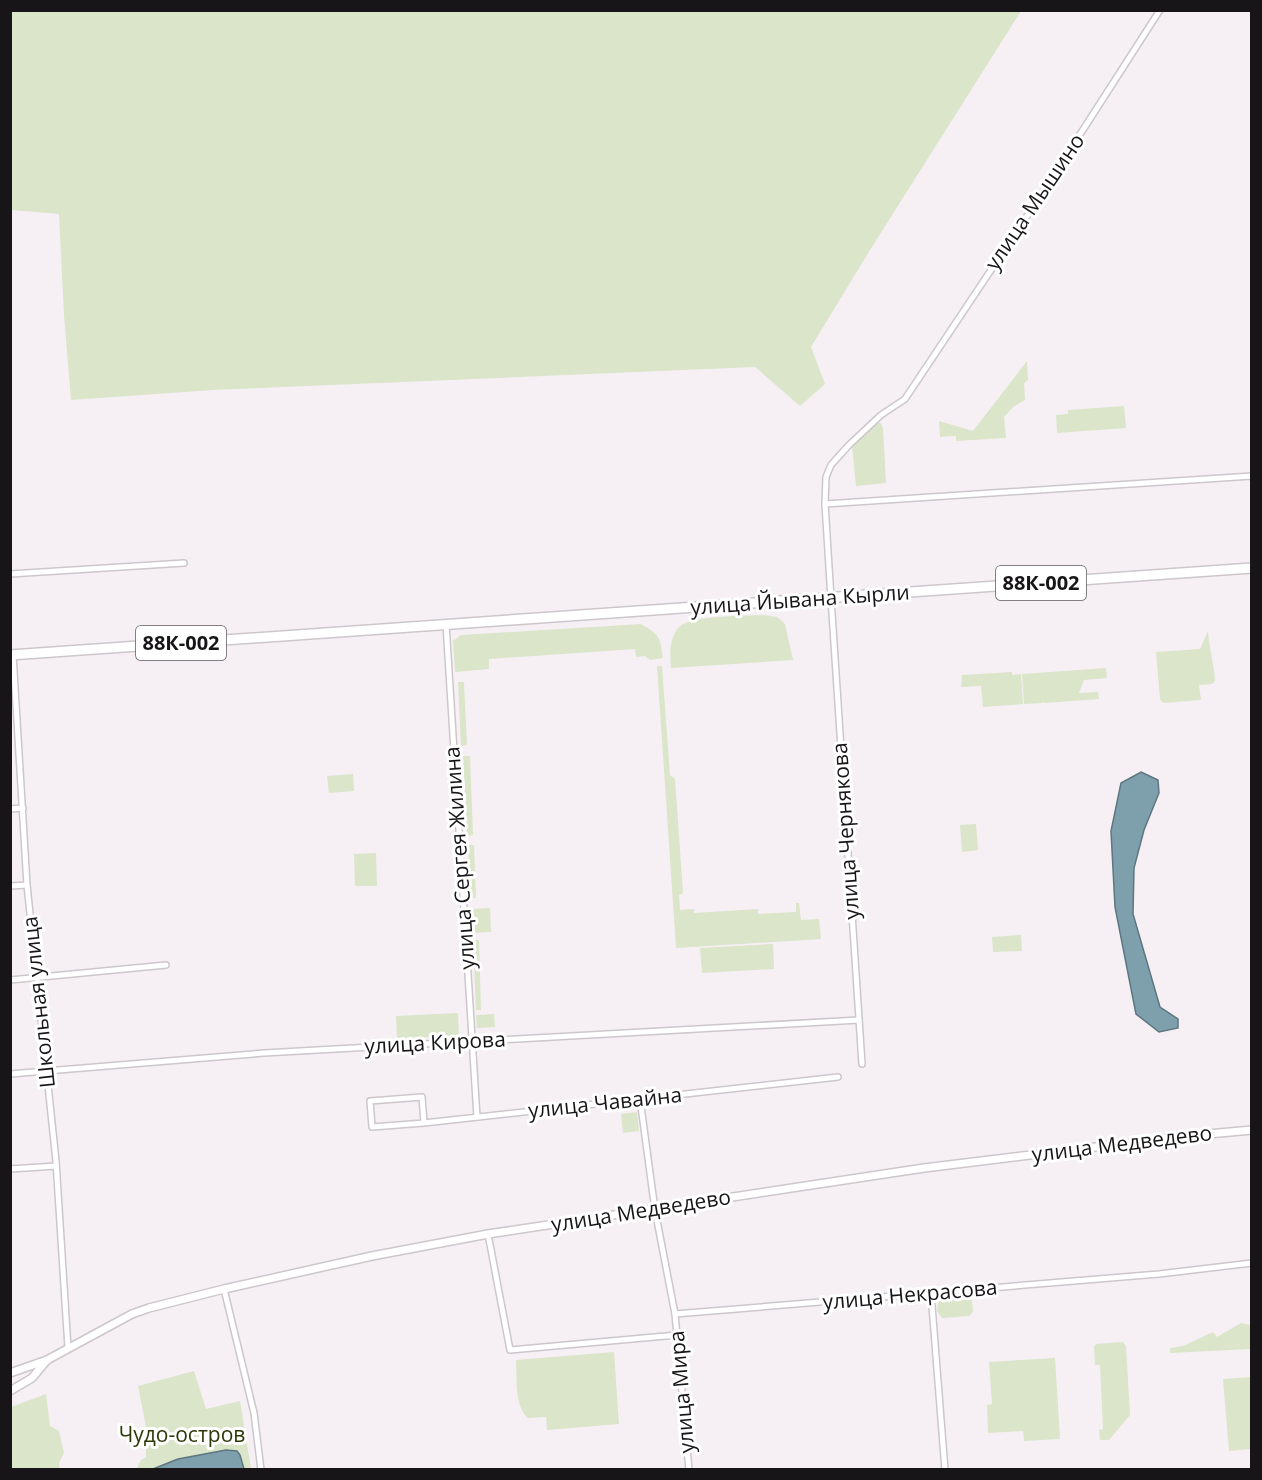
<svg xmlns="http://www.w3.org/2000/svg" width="1262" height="1480" font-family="'Open Sans',sans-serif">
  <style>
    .green { fill: #dae5c9 }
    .water { fill: #7da0ac; stroke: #5e767f; stroke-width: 1.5 }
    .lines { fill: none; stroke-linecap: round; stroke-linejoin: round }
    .minor-casing { stroke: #cdc7cc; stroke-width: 8 }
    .tertiary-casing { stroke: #cdc7cc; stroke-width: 10 }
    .primary-casing { stroke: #cdc7cc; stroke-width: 12 }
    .minor { stroke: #fff; stroke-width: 5 }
    .tertiary { stroke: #fff; stroke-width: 7 }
    .primary { stroke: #fff; stroke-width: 9 }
    .labels { text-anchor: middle; stroke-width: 6; stroke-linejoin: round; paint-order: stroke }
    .shield { fill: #fff; stroke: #5d5b5d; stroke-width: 1.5 }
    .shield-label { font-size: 20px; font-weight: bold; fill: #171517 }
    .street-label { font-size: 21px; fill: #171517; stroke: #fff }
    .park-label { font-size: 21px; fill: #2b3907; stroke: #fff }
  </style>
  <rect width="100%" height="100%" fill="#f6f0f5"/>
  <g class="green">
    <path d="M10,11L11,10L1021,11L870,250L811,347L825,384L800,406L755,367L213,390L71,400L64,315L59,214L11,210Z"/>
    <path d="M1027,361L1028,380L1024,383L1025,400L1013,407L1004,417L1006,438L956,441V436L940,437L939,421L973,431Z"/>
    <path d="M1124,406L1126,428L1057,433L1056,415L1068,414V410Z"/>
    <path d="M877,423H881L883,428L886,483L856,486L852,446Z"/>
    <path d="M764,615L777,617L785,624L793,660L671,668C670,654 669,638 679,627C690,615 746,616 764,615Z"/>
    <path d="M641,624C660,635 660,637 663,658L650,660L645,656L636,657L635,649L489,659V669L455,672L453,641L461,635Z"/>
    <path d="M1208,631C1209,648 1214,664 1215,681L1212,684L1199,685L1201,700L1163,703L1160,699L1156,652L1200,649Z"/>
    <path d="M657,666H662L670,775L675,779L683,893L679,895L680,910L694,909V913L758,909V914L796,912V903H799L801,920L819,919L821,939L676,948Z"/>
    <path d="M1106,668L1107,678L1084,680L1079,693L1098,692L1099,699L1044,703L1043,700V703L1024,704L1022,674Z"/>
    <path d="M1012,672V675L1021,674L1023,704L983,707L981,686L961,687L962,675Z"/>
    <path d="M458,682H464L467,745L461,746Z"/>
    <path d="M463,756H470L473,835L467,836Z"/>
    <path d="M353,774L354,791L329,793L327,776Z"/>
    <path d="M976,824L978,850L962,852L960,825Z"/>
    <path d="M468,845H474L476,898H470Z"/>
    <path d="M376,853L377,886H355L354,854Z"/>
    <path d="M490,908L491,932L472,933V909Z"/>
    <path d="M1021,935L1022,951L993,952L992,937Z"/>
    <path d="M473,940H479L481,1010H476Z"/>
    <path d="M773,944L774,969L702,973L700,948Z"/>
    <path d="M458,1013L459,1035L397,1039L396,1016Z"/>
    <path d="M494,1014L495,1027L477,1028L476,1015Z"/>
    <path d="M637,1112L639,1131L623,1133L621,1114Z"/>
    <path d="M967,1295L972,1301L973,1312L969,1316L942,1318L937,1311L939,1298Z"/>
    <path d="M1241,1323L1251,1325V1349L1170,1353V1348L1183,1346L1213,1332L1217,1337Z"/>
    <path d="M1123,1342L1126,1346L1130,1415L1109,1440H1100L1099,1430L1103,1429L1100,1365H1095L1094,1347L1096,1344Z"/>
    <path d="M614,1352L619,1424L547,1430L546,1417L528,1418C514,1406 517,1377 516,1360Z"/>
    <path d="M1055,1358L1060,1439L1024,1441L1023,1431L988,1433L987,1405L992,1404L989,1362Z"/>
    <path d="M194,1371L206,1409L240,1401L251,1469L136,1470L141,1460L146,1457V1427L138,1386Z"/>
    <path d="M1251,1377V1449L1229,1451L1223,1379Z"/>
    <path d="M46,1394L50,1426L59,1431L64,1453L59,1463L60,1469H11V1407Z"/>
  </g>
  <g class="water">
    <path d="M1141,772L1158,780L1159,793L1144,830L1134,868L1133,914L1160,1007L1178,1019V1028L1159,1032L1136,1014L1115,907L1111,831L1121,783Z"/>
    <path d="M226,1450L237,1451L240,1455L244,1469H153L178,1459Z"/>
  </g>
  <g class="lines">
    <defs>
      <g id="minor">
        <path d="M825,504L1252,476"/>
        <path d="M10,574L184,563"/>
        <path d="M446,624L477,1117"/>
        <path d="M13,655L27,885L56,1161L68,1348"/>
        <path d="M10,809L23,808"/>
        <path d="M10,886L27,885"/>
        <path d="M10,980L166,965"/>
        <path d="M862,1064L830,583L825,504L826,477L831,465L849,445L881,415L905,399L1043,192L1160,10"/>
        <path d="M10,1074L264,1053L859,1020"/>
        <path d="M640,1099L655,1210L675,1314L689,1470"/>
        <path d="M424,1123L422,1097L370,1101L372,1127L424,1123L838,1077"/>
        <path d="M10,1169L56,1166"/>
        <path d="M488,1234L510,1350L677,1335"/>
        <path d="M224,1289L254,1413L261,1470"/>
        <path d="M931,1293L945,1470"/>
        <path d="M675,1314L1159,1274L1252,1263"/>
      </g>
      <g id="tertiary">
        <path d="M10,1373L47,1360L132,1314L149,1308L224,1289L372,1256L488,1234L924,1168L1186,1136L1252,1130"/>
        <path d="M10,1391L32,1378L47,1360"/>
      </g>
      <path id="primary" d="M10,655L1252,568"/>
    </defs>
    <use href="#minor" class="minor-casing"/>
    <use href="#tertiary" class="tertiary-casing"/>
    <use href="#primary" class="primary-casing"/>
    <use href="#minor" class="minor"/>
    <use href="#tertiary" class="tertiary"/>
    <use href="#primary" class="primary"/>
  </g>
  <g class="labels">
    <g class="shield">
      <rect x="996" y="566" width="90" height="34" rx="4.5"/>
      <rect x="136" y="626" width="90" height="34" rx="4.5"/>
    </g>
    <g class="shield-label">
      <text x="1041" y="590">88К-002</text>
      <text x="181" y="650">88К-002</text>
    </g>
    <g class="street-label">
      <text transform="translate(1035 202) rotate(-56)" y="7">улица Мышино</text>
      <text transform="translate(800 600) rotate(-4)" y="7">улица Йывана Кырли</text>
      <text transform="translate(846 831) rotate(-94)" y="7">улица Чернякова</text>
      <text transform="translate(460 858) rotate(-94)" y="7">улица Сергея Жилина</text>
      <text transform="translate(39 1002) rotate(-96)" y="7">Школьная улица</text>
      <text transform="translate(435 1043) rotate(-3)" y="7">улица Кирова</text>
      <text transform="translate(605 1103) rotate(-6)" y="7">улица Чавайна</text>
      <text transform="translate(1122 1144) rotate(-7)" y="7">улица Медведево</text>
      <text transform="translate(641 1211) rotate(-9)" y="7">улица Медведево</text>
      <text transform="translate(910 1295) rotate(-5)" y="7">улица Некрасова</text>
      <text transform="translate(682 1392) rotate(-95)" y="7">улица Мира</text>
    </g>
    <g class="park-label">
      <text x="182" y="1442">Чудо-остров</text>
    </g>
  </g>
  <rect width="1262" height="1480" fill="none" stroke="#171517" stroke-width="24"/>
</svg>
